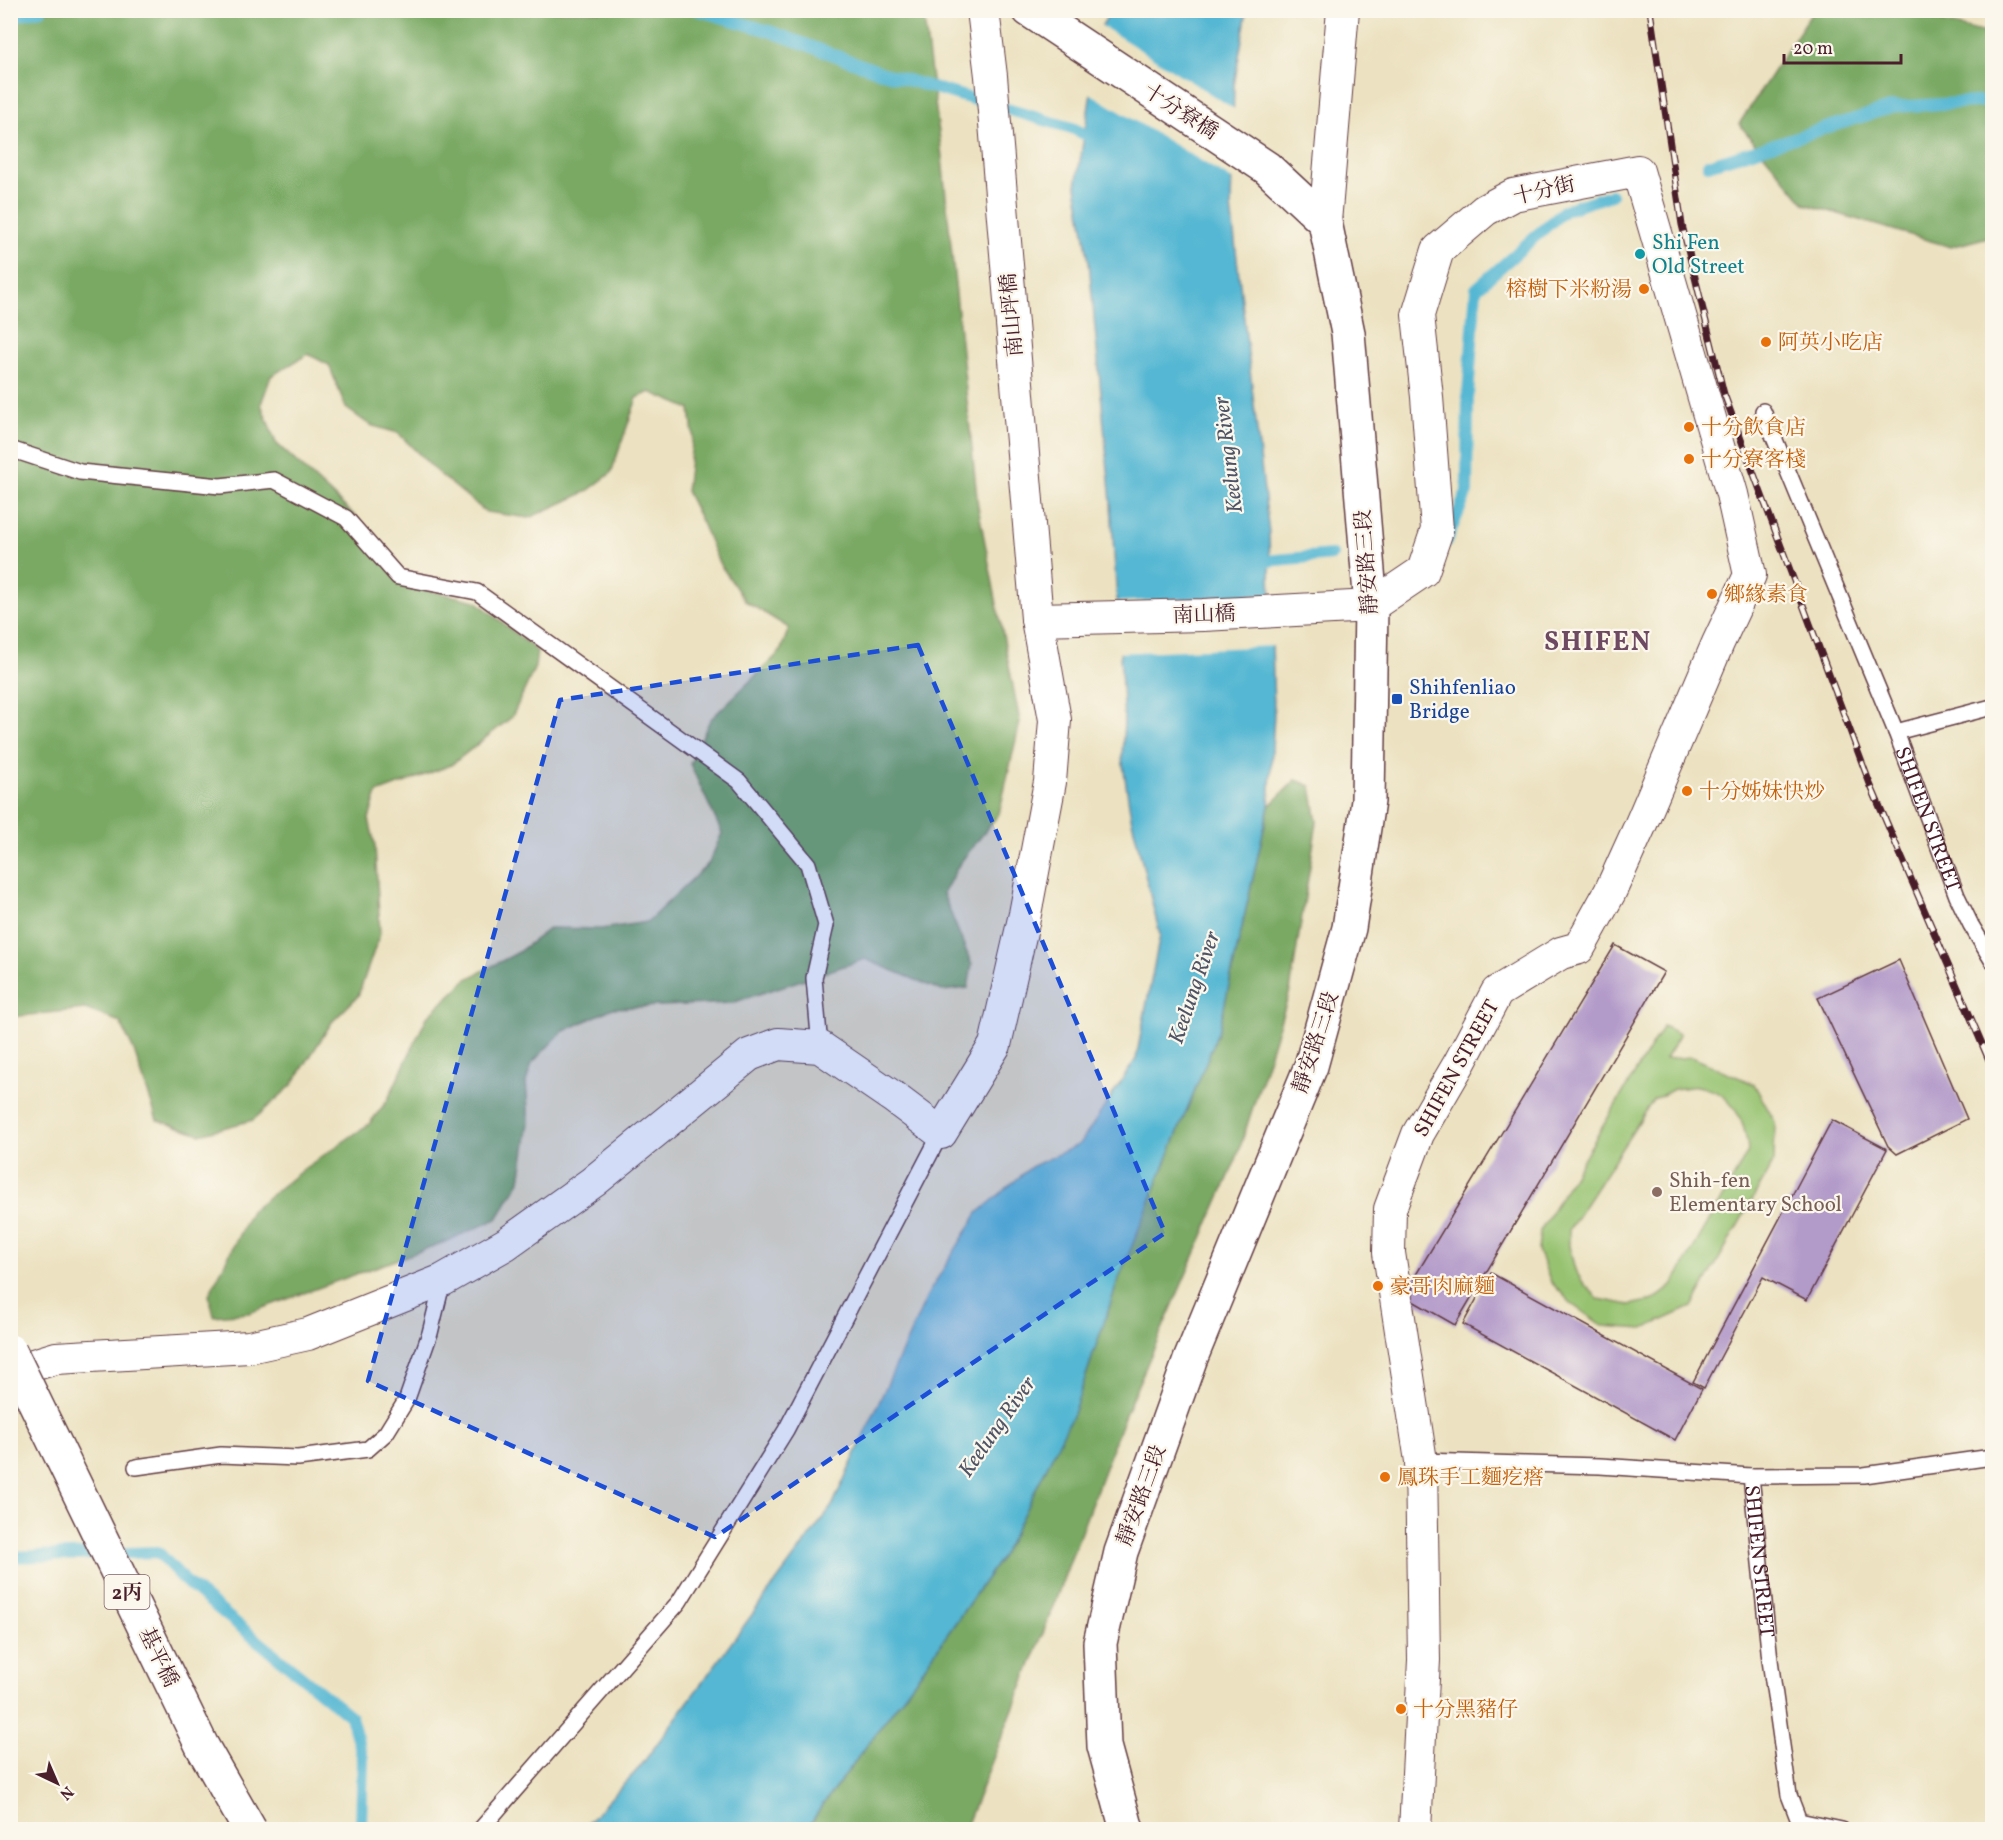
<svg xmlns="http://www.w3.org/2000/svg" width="2003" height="1840" font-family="Vollkorn,'Noto Serif TC',serif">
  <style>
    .green { fill: #97c371; stroke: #70714e; stroke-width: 1.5; fill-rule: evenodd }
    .forest { fill: #79a963; stroke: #626447; stroke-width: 1.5 }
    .water { fill: #54b7d3; stroke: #4f6b7f; stroke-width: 1.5 }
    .pier { fill: #ece2c1 }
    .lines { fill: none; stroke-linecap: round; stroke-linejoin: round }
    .stream { stroke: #54b7d3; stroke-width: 12 }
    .building { fill: #b29ac9 }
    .lane-casing { stroke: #623c42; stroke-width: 18 }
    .street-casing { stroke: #623c42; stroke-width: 34 }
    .secondary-casing { stroke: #623c42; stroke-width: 36 }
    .lane { stroke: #fff; stroke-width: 15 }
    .street { stroke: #fff; stroke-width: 32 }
    .secondary { stroke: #fff; stroke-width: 33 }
    .rail-casing { stroke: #4a1f2b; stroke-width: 7 }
    .rail { stroke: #fbf7ec; stroke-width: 4.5; stroke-dasharray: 14; stroke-linecap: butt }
    .primary-bridge-casing { stroke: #623c42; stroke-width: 36; stroke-linecap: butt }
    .primary-bridge { stroke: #fff; stroke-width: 33 }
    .marked { fill: #1d4ed8; fill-opacity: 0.2; stroke: #1d4ed8; stroke-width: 4.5; stroke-dasharray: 12 8; stroke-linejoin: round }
    .culture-dot { fill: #0f9aa8; stroke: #fbf7ec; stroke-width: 2 }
    .food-dot { fill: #e8710a; stroke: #fbf7ec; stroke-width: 2 }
    .transit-dot { fill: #1a4fb4; stroke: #fbf7ec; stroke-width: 2 }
    .education-dot { fill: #8d6e63; stroke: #fbf7ec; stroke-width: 2 }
    .labels { text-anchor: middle; stroke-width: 4.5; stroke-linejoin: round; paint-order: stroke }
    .shield { fill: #fbf7ec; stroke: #7f6065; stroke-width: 1.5 }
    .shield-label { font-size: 20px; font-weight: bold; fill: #4a1f2b }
    .street-label { font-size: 21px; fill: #4a1f2b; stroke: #fbf7ec }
    .culture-label { font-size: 21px; fill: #0d838f; stroke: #fbf7ec; text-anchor: start }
    .food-label { font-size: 21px; fill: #c56008; stroke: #fbf7ec; text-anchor: start }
    .transit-label { font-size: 21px; fill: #164399; stroke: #fbf7ec; text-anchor: start }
    .education-label { font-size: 21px; fill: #785e54; stroke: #fbf7ec; text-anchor: start }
    .water-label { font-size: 22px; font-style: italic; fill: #4e5466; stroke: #fbf7ec }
    .district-label { font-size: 27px; font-weight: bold; letter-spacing: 1.5px; fill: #6e4a62; stroke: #fbf7ec }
  </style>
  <rect width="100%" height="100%" fill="#fbf7ec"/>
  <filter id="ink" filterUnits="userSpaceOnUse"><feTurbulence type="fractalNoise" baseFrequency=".0167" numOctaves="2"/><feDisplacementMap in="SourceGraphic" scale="12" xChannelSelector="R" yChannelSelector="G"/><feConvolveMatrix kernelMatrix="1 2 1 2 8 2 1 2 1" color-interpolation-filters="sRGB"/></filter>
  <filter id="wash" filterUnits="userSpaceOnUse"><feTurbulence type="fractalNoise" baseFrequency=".008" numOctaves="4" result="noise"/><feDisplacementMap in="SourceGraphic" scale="24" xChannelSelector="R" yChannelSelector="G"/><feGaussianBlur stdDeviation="1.35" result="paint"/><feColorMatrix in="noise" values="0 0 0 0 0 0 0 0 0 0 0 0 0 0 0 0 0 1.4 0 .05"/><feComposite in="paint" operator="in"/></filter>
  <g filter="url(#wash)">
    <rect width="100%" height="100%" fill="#ece2c1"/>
    <path class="green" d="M1663,1026L1680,1034L1665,1059L1692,1057L1754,1084L1775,1122L1774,1161L1692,1307L1643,1329L1603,1326L1573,1305L1551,1282L1538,1251L1540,1231ZM1698,1086C1704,1088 1714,1090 1720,1094C1739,1107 1747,1131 1748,1152L1672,1286L1654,1300L1629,1305L1599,1299L1584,1284L1575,1270L1569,1246V1230L1653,1100L1674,1089Z"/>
    <g class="forest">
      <path d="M10,11H923L941,148L978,507L1020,722L999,814L960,863L943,894L972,965L968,988L942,991L865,959L732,1003L613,1008L562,1032L532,1063L526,1082L529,1123L520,1181L497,1219L445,1242L249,1313L214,1316L209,1295L251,1211L305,1168L369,1124L387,1101L427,1017L467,979L517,953L550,928L601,929L647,922L709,863L722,833L690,764L710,720L780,652L789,628L745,601L719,563L702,523L686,491L693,435L690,409L650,392L637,398L611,473L586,492L529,518L486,512L437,472L398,433L370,425L346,408L329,365L308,354L271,376L261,404L276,443L355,516L409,586L476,601L537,651L535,667L512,717L451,765L377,793L369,819L375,845L380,934L358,996L332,1022L292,1085L253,1120L200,1134L157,1120L134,1051L120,1022L85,1009L11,1017Z"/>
      <path d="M1813,11H1896L1990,34L1992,25V236L1951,247L1805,204L1739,124Z"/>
      <path d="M1296,780L1311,786L1317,822L1290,991L1236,1160L1124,1417L1041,1639L965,1829L807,1830L822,1806L914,1682L1004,1553L1073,1414L1119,1278L1219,1030L1269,806Z"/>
    </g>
    <path class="water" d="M1111,11H1247L1234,85L1231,207L1269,533L1274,713L1269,806L1219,1030L1119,1278L1073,1414L1004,1553L914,1682L822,1806L807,1829L581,1830L640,1767L832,1506L929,1292L978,1213L1031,1167L1080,1144L1136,1059L1160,935L1131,817L1122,758L1124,720L1111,503L1089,262L1076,186L1102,25Z"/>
    <g class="pier">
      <path d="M1099,24L1236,110L1234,181L1088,92Z"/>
      <path d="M1274,595L1275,646L1117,653L1114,602Z"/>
    </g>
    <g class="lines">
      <g class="stream">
        <path d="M697,10L769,31L883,73L1072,128L1097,140"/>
        <path d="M10,17L41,10"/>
        <path d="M1708,165L1893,107L1992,101"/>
        <path d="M1446,542L1467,492L1468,395L1476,289L1565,210L1611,195"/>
        <path d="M1255,562L1332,555"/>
        <path d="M10,1557L158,1552L187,1583L351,1717L363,1759L361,1824L364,1830"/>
      </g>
    </g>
    <g id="blocks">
      <g class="building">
        <path d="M1615,945L1664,972L1455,1325L1411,1300L1414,1278Z"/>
        <path d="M1899,960L1967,1119L1897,1154L1888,1146L1818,998Z"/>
        <path d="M1832,1120L1887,1149L1807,1300L1763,1277L1704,1388L1693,1382Z"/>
        <path d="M1491,1273L1702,1389L1675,1440L1463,1324Z"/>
      </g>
    </g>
  </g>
  <g filter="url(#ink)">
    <use href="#blocks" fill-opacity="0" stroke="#623c42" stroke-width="1.5"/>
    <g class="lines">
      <defs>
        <g id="lane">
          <path d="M1763,411L1896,732"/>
          <path d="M10,449L80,472L220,486L274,480L346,518L398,577L477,592L739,781L808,864L826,925L814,978L820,1047"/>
          <path id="s1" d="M1992,707L1896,732L1957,896L1971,925L1992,960"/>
          <path id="s2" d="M1421,1461L1600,1466L1751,1476L1770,1660L1789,1795L1799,1821L1842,1830"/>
          <path d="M136,1467L221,1455L298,1458L368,1449L386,1433L407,1399L430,1333L443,1280"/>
          <path d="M1751,1476L1864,1475L1992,1457"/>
          <path d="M480,1830L679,1602L786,1430L941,1133"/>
        </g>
        <g id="street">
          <path d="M1325,222L1343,10"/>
          <path d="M1037,619L1203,615L1371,606L1423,571L1437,530L1427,397L1418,315L1438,250L1485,210L1513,195L1638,171L1732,494L1750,575L1718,643L1640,826L1610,892L1579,948L1561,953L1497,992L1460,1062L1418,1134L1390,1209L1389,1253L1421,1461L1424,1660L1415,1830"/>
          <path d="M10,1372L56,1358L249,1347L308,1334L443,1280L506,1244L593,1182L749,1055L778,1044L820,1047L893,1097L941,1133L995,1045L1025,914L1050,782L1055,720L1037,619L991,76L983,10"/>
        </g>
        <path id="secondary" d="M1029,10L1267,168L1325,222L1348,333L1371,606L1368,801L1349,928L1311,1066L1190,1360L1121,1552L1100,1643L1104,1746L1127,1830"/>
      </defs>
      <use href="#lane" class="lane-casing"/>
      <use href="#street" class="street-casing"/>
      <use href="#secondary" class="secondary-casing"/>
      <use href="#lane" class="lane"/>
      <use href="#street" class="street"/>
      <use href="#secondary" class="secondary"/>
      <defs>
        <path id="rail" d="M1650,10L1682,225L1724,394L1870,784L1992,1067"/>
      </defs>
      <use href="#rail" class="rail-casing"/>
      <use href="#rail" class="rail"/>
      <defs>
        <path id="primary-bridge" d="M10,1351L202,1746L250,1830"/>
      </defs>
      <use href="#primary-bridge" class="primary-bridge-casing"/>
      <use href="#primary-bridge" class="primary-bridge"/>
    </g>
  </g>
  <path class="marked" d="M918,645L1165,1233L715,1537L368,1381L560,700Z"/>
  <circle class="culture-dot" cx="1640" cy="254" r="6"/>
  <g class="food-dot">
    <circle cx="1644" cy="289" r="6"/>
    <circle cx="1766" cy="342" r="6"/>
    <circle cx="1689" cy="427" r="6"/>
    <circle cx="1689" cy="459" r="6"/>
    <circle cx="1712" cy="594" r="6"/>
    <circle cx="1687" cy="791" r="6"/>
    <circle cx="1378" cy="1286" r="6"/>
    <circle cx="1385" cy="1477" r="6"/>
    <circle cx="1401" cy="1709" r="6"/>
  </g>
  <rect class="transit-dot" x="1391" y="693" width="12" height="12" rx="3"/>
  <circle class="education-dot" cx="1657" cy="1192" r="6"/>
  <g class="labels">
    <rect class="shield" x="104.5" y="1575" width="45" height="34" rx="4.5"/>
    <g class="shield-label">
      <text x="127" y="1599">2丙</text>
    </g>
    <g class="street-label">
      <text transform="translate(1181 111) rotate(33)" y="7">十分寮橋</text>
      <text transform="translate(1544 190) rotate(-13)" y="7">十分街</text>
      <text transform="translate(1011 315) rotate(-95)" y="7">南山坪橋</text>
      <text transform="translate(1366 562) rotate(-94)" y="7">靜安路三段</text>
      <text transform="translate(1204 614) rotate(-2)" y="7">南山橋</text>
      <text dy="7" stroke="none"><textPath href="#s1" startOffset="192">SHIFEN STREET</textPath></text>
      <text transform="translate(1315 1042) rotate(-72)" y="7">靜安路三段</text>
      <text transform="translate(1456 1068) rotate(-61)" y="7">SHIFEN STREET</text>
      <text transform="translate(1141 1495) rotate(-70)" y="7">靜安路三段</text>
      <text dy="7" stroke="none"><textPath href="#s2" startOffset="416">SHIFEN STREET</textPath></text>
      <text transform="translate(159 1657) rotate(64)" y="7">基平橋</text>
    </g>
    <g class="culture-label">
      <text x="1652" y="249">Shi Fen<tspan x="1652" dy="24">Old Street</tspan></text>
    </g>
    <g class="food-label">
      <text x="1632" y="296" text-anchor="end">榕樹下米粉湯</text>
      <text x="1778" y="349">阿英小吃店</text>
      <text x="1701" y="434">十分飲食店</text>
      <text x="1701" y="466">十分寮客棧</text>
      <text x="1724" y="601">鄉緣素食</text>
      <text x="1699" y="798">十分姊妹快炒</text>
      <text x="1390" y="1293">豪哥肉麻麵</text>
      <text x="1397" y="1484">鳳珠手工麵疙瘩</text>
      <text x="1413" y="1716">十分黑豬仔</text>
    </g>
    <g class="transit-label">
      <text x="1409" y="694">Shihfenliao<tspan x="1409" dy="24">Bridge</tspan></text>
    </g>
    <g class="education-label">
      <text x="1669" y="1187">Shih-fen<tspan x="1669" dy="24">Elementary School</tspan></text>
    </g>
    <g class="water-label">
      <text transform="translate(1227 455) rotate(-97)" y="8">Keelung River</text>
      <text transform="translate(1193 987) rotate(-71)" y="8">Keelung River</text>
      <text transform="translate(996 1426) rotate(-55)" y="8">Keelung River</text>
    </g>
    <g class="district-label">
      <text x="1598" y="650">SHIFEN</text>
    </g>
  </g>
  <rect width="2003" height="1840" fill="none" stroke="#fbf7ec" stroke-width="36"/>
  <g transform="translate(57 1783) rotate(136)" stroke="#fbf7ec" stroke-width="4.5" paint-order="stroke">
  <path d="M0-4.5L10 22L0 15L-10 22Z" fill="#4a1f2b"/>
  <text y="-9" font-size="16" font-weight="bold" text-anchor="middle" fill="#4a1f2b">N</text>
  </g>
  <path d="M1784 54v9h117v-9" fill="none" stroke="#4a1f2b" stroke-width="3"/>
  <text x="1793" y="54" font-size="18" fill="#4a1f2b" stroke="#fbf7ec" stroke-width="4.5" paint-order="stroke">20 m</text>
</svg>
